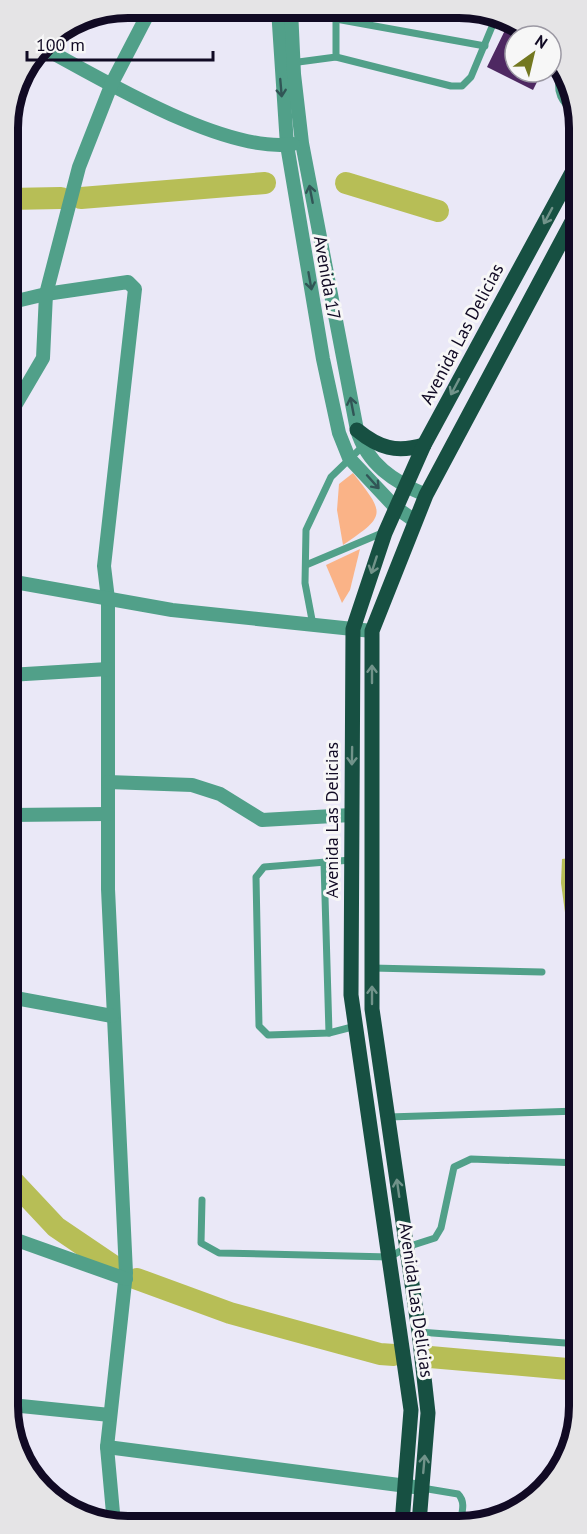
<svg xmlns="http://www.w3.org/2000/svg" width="587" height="1534" font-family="'PT Sans',sans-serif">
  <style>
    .green { fill: #fab387 }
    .water { fill: #b7be56 }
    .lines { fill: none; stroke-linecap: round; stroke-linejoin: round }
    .river { stroke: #b7be56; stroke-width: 22 }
    .building { fill: #4e2862 }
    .service { stroke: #51a089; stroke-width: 7 }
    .minor { stroke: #51a089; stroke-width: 14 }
    .primary { stroke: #175042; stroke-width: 15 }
    .oneway { stroke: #315556 }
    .oneway2 { stroke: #71938a }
    .labels { text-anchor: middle; stroke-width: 6; stroke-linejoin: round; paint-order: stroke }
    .street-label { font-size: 18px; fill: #110a24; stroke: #f7f7f7 }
    .rim { fill: none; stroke: #110a24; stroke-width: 8 }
  </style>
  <rect width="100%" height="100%" fill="#eae8f7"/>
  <g class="green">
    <path d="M353,473C385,514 387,515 343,545L337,510L339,484Z"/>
    <path d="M360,549L350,590L342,603L326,565Z"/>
  </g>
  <g class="water">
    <path d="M578,857V964H572L561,883L562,859Z"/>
    <path d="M572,980H578V1050H573L574,1036L570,1035Z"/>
  </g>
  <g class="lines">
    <g class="river">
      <path d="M346,183L438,211"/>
      <path d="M81,198L265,183"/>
      <path d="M8,199L61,198"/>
      <path d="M11,1179L56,1227L121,1271"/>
      <path d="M137,1279L230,1313L380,1354L394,1355"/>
      <path d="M430,1357L579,1370"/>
    </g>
  </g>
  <path class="building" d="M508,24L532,36H515V72H542L533,90L487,67Z"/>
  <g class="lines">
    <g class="service">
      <path d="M336,19L485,46"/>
      <path d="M336,57L451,86H462L471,77L496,17"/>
      <path d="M291,63L336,57V9"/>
      <path d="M562,74C553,91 563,103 576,115"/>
      <path d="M306,565L382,533"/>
      <path d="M313,625L305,583L306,530L331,477L362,447"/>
      <path d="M351,860L264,867L256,877L259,1026L268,1035L329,1033L356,1026"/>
      <path d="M324,863L329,1033"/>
      <path d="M372,968L542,972"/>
      <path d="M388,1117L578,1111"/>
      <path d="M202,1200L201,1243L219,1253L390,1257L407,1247L435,1238L441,1228L454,1167L471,1159L579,1163"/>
      <path d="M419,1332L579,1344"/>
      <path d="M422,1488L458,1494C466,1502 462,1512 460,1523"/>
    </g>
    <g class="minor">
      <path d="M278,9L287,145L323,359L339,433L349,458L395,507L415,521"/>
      <path d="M291,9L294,74L302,143L357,430C367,464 394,482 426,495"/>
      <path d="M42,47C103,80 225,154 293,144"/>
      <path d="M8,303L46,294L128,282L135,289L104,566L108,599V889L126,1273L107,1447L114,1524"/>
      <path d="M9,416L43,358L46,294L79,167L112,83L151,8"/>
      <path d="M9,581L172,610L372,631"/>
      <path d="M9,675L108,669"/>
      <path d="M108,782L192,785L220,794L262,820L351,815"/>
      <path d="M10,815L108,814"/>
      <path d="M10,997L112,1016"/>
      <path d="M11,1238L126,1279"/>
      <path d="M11,1405L110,1415"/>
      <path d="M107,1447L422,1488"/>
    </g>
    <g class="primary">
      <path d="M357,430C379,448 396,453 424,445"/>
      <path d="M402,1523L411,1410L351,995L353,629L385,533L424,445L576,165"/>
      <path d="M419,1523L428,1413L419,1332L372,1009V631L426,495L576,214"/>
    </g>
  </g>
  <defs><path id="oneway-shaft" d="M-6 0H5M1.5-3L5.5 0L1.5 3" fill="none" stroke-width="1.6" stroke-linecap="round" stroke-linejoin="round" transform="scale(1.5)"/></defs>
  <g class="oneway">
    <use href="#oneway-shaft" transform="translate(281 88) rotate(85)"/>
    <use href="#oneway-shaft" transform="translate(311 194) rotate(-101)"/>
    <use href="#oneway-shaft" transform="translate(310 281) rotate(80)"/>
    <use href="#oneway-shaft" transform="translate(352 406) rotate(-101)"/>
    <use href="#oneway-shaft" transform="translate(373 482) rotate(48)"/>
  </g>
  <g class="oneway2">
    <use href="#oneway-shaft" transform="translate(548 216) rotate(118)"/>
    <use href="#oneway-shaft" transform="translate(455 387) rotate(118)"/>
    <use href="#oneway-shaft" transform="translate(374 565) rotate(108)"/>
    <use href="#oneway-shaft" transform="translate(372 674) rotate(-90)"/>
    <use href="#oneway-shaft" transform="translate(352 756) rotate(91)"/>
    <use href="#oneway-shaft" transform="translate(372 995) rotate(-90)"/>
    <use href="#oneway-shaft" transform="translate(398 1188) rotate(-98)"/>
    <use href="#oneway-shaft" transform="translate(424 1464) rotate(-85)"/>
  </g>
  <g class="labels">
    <g class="street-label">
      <text transform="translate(327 278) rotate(80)" y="6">Avenida 17</text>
      <text transform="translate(462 334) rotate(-62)" y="6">Avenida Las Delicias</text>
      <text transform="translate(332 820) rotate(-90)" y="6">Avenida Las Delicias</text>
      <text transform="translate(416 1300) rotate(82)" y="6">Avenida Las Delicias</text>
    </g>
  </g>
  <path d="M0 0H587V1534H0ZM128 18H459A110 110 0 0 1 569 128V1406A110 110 0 0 1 459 1516H128A110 110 0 0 1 18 1406V128A110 110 0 0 1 128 18Z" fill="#e5e4e6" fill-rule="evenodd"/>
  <path class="rim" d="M128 18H459A110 110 0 0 1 569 128V1406A110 110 0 0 1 459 1516H128A110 110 0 0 1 18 1406V128A110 110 0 0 1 128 18Z"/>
  <g transform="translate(533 54) rotate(34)"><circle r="28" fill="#f7f7f7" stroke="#9b98a3" stroke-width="1.5"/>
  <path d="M0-4.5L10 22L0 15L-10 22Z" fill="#737820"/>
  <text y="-9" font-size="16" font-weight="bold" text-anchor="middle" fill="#110a24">N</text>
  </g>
  <path d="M27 51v9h186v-9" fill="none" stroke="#110a24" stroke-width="3"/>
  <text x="36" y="51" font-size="18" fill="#110a24" stroke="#f7f7f7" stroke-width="4.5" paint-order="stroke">100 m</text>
</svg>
